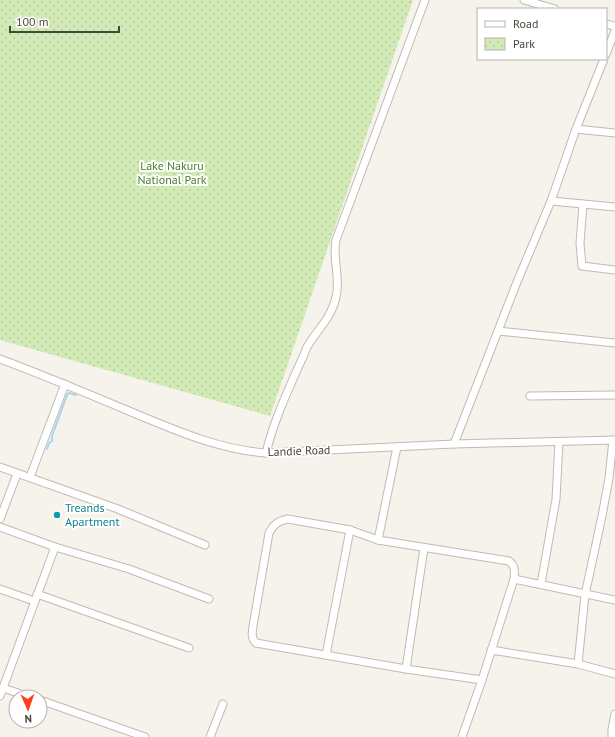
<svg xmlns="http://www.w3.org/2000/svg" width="615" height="737" font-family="'PT Sans',sans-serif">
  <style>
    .park { fill: url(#park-dots) }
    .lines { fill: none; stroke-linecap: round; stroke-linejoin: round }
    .stream { stroke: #a9d4f2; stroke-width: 2 }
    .street-casing { stroke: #c2bbae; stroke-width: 9 }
    .street { stroke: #fff; stroke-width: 7 }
    .culture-dot { fill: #0f9aa8; stroke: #fff; stroke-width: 1.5 }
    .labels { text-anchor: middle; stroke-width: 4; stroke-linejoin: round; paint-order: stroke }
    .park-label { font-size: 12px; fill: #4a7f2a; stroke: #fff }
    .street-label { font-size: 12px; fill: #4b4439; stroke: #fff }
    .culture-label { font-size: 12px; fill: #0d838f; stroke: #fff; text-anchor: start }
  </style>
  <defs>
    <pattern id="park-dots" width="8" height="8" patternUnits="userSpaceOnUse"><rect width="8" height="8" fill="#d2eab5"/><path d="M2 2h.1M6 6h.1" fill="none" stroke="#b6ca9c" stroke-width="1.8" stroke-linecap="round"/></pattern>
  </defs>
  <rect width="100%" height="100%" fill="#f6f3ec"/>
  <path class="park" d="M0,0H413L270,416L0,340Z"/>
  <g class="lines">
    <path class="stream" d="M47,449L49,443L52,441V436L67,395L69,393L76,395"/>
    <defs>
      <g id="street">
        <path d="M524,0L555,9"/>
        <path d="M606,24L615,26"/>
        <path d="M606,54L615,31"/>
        <path d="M576,129L615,133"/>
        <path d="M551,201L576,129L604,59"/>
        <path d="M583,204L580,243L582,266L615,270"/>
        <path d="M498,331L615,343"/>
        <path d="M0,359C46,376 91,395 136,414C177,431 221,450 266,453L454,444L615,440"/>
        <path d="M530,396L615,395"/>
        <path d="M454,444L517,282L551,201L615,207"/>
        <path d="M266,453C273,424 285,397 297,370C301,362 304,355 307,347C317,330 332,317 336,297C341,278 332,259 336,240L425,0"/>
        <path d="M0,467L118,509L205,545"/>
        <path d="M30,477L65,384"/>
        <path d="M0,519L17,474"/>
        <path d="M0,527L55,547L129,569L209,599"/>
        <path d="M378,540L397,447"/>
        <path d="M541,584L556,499L559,442"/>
        <path d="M0,589L34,601"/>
        <path d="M37,594L189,648"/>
        <path d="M491,650L578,664L615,674"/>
        <path d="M326,655L350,530"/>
        <path d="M578,664L585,595L602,516L609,478L613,440"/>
        <path d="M406,669L424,548"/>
        <path d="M482,680L406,669L256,643C251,638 252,633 253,626L269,533C274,524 278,521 288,519L350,530L378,540L509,561C515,566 515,571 514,579"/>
        <path d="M3,688L30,697"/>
        <path d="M0,696L55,547"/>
        <path d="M40,700L145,737"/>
        <path d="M210,737L223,704"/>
        <path d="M462,737L482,680L514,579L615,600"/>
        <path d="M612,737V729L615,714"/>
      </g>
    </defs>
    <use href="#street" class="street-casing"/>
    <use href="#street" class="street"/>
  </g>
  <circle class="culture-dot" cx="57" cy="515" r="4"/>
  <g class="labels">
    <g class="park-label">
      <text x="172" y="170">Lake Nakuru<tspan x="172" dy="14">National Park</tspan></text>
    </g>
    <g class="street-label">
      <text transform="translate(299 451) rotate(-2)" y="4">Landie Road</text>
    </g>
    <g class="culture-label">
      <text x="65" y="512">Treands<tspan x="65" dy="14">Apartment</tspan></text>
    </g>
  </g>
  <rect x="477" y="8" width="130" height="52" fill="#ffffff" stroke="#b7b4b0"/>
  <rect x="485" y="21" width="20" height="6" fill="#ffffff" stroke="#b7b4b0"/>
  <text x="513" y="28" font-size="12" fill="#4b4439">Road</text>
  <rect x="485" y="38" width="20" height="12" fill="url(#park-dots)" stroke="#b7b4b0"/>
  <text x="513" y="48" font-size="12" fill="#4b4439">Park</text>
  <g transform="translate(28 709) rotate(178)"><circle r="19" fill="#ffffff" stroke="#b7b4b0"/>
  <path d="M0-3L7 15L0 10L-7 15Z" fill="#fc3f1d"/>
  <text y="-6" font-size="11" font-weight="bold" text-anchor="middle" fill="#4b4439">N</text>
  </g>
  <path d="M10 26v6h109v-6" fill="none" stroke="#4b4439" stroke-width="2"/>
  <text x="16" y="26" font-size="12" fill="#4b4439" stroke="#ffffff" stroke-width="3" paint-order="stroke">100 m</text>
</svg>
